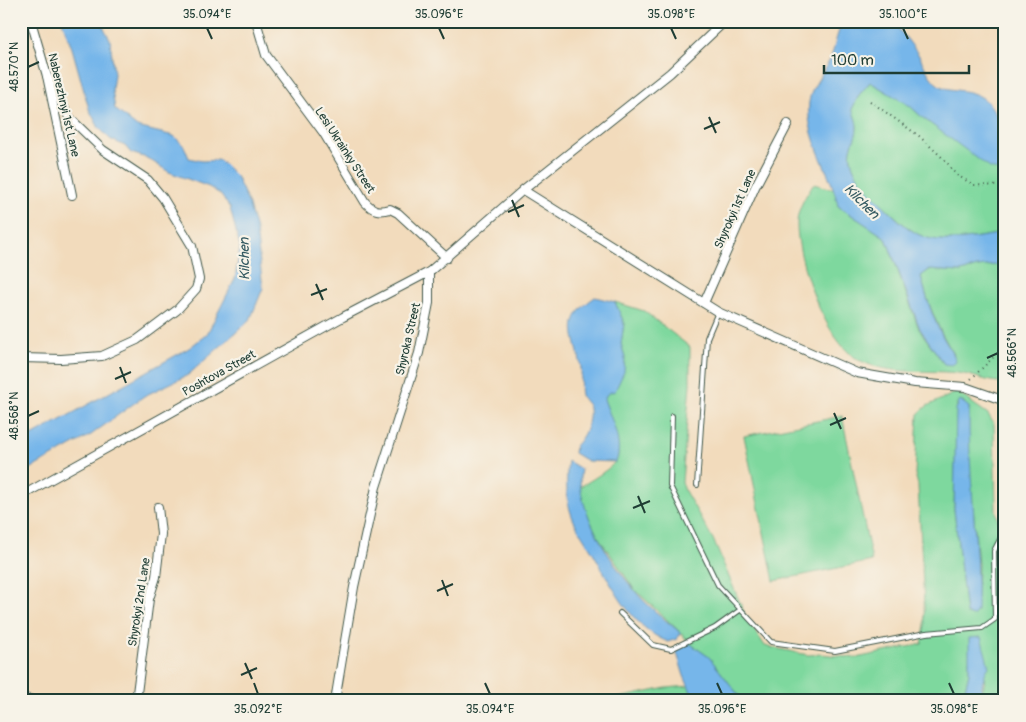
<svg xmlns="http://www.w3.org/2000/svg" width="1026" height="722" font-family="Pangolin,sans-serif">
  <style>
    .green { fill: #7ed89e; stroke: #4e8a69; fill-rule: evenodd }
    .water { fill: #76b6ea; stroke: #4a7a8f }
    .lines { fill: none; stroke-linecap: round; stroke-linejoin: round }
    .service-casing { stroke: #3f5548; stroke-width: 6 }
    .minor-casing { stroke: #3f5548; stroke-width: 10 }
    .path { stroke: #3f5548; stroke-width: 2; stroke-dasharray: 1 4; stroke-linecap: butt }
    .service { stroke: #fff; stroke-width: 4 }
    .minor { stroke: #fff; stroke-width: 8 }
    .ticks { fill: none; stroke: #1f3d34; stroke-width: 2 }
    .labels { text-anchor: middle; stroke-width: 4.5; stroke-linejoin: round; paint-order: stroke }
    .street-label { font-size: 12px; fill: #1f3d34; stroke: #f7f3e8 }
    .water-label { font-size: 14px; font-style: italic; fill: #355b62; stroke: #f7f3e8 }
    .neatline { fill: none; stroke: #1f3d34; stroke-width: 2 }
    .ticks-label { font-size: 12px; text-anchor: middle; fill: #1f3d34 }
  </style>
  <rect width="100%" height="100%" fill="#f7f3e8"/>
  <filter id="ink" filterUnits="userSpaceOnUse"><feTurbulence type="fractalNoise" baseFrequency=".02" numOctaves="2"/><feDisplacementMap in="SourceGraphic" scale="10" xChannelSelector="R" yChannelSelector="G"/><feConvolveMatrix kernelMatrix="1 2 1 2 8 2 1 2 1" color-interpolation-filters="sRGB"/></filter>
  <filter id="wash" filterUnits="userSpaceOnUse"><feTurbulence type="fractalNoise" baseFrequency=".0096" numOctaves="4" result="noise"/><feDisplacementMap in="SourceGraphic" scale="20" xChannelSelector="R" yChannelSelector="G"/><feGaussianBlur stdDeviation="1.12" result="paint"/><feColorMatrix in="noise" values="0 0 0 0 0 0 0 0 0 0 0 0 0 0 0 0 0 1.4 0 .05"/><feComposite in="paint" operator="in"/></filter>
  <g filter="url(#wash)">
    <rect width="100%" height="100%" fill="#f2dbbc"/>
    <g class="green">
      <path d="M870,82L910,106L923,118L999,171L1005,168V233C980,236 948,245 924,237C908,231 892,213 879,201C868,190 854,176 851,160C848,146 857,140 857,127C857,122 854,115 852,109L859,95Z"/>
      <path d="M813,184L835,189L838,206L886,238L919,329L944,364L954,354C938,330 928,304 921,276L929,270L961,272L977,267L1005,264V382C990,383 979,377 964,374C930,368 891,377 859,360C825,342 796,259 797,222C798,207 806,196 813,184Z"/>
      <path d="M615,302L644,311L690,347V384L682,482L685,491L713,539L746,617L765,646L808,655L821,654L856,658L922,644L925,625L918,485L915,474L918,414L927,406L957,392L988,414L994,424L996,511L1005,551V682L998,701H978C988,678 988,675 969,660V673L962,701H743L709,657L689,643L681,633L634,589L597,535L584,507L580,487C591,480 606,472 615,462C625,452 608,412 604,399L625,357L621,344L624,323ZM957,403L969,407L968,451L978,564L977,599L966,613L954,509Z"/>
      <path d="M842,416L872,561L774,581L744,436Z"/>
      <path d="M689,686L695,701H605L666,688Z"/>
    </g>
    <g class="water">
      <path d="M62,21H100L110,39L114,74L112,89L115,109L137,127L174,136L184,146L189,158L202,161L220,160L236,176L248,202L256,230L263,288L250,320L188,375L144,396L91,435L21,474V442L189,348L207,334L235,279L240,247L230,208L220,194L209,187L169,172L147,158L131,153L125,146L110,139L99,128L89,109L72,48Z"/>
      <path d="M844,21H891C901,31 910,42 918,54C924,64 927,74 936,83C945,91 960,89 972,93C1002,101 1005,144 1005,168L999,171L990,168L923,118L910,106L870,82L859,95L852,109C854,115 857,121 857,127C857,140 848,146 851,160C854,176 868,190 879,201C891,213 908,231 924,237C948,245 980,236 1005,233V264L977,267L961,272L929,270L921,276C926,297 933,319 943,337C948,347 954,352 956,362L952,365L944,364L920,329L886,238L838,206C832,172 805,139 809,102C811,86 825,72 831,57C836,44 836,33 844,21Z"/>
      <path d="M595,297L615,302L624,323L621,344L625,357L624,372L615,391L608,393L604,399C610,417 624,443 616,462L587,461L574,453L575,446C584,437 591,422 589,408C588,403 582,400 581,395C579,387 582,377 581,368C577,336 560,321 595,297Z"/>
      <path d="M960,400L969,407C968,475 979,543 977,611L973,616L966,614L954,509L956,409Z"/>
      <path d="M568,461L581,469C573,508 617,573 644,601C655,612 669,623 681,633L677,639L668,642C629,626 612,585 592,551C584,538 574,525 570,510C566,496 566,476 568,461Z"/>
      <path d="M981,637L989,667C982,674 983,690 978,701H962L969,673V638Z"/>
      <path d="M689,643L709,657L743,701H695L684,676L676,650Z"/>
    </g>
  </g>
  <g filter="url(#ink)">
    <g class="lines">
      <defs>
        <g id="service">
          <path d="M672,416L670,486L718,585L771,642L835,651L926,633L982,628L995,619L994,551L1005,530"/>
          <path d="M697,485L707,338L718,312"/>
          <path d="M620,613L653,645L671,649L715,628L740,610"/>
        </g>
        <g id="minor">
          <path d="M31,21L47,76L72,195"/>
          <path d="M256,21L266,55L323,132L365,202C373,211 379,212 390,209L398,213L447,258"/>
          <path d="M523,190L718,312L857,373L915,383L965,387L1005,401"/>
          <path d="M704,303L755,187L788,124"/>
          <path d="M21,358L61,359L102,356L137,340L177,310L196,289L199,279L192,246L163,198L148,180L103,150L69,117L47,76"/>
          <path d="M21,496L343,317L429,272L523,190L670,73L725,21"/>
          <path d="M21,697L37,701"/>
          <path d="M136,701L149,599L156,577L161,534L158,507"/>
          <path d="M335,701L354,587L376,487L419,353L429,303V272"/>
        </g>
      </defs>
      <use href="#service" class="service-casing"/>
      <use href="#minor" class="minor-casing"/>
      <g class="path">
        <path d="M870,101L919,136L946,161L955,174L974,185L1005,186"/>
        <path d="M971,379L1005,346"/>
      </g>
      <use href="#service" class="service"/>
      <use href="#minor" class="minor"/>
    </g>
  </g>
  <path class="ticks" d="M207,28L212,39M439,28L444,39M671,28L676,39M903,28L908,39M28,67L39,62M709,117L716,133M704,129L720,122M512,200L519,217M508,212L524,205M316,284L323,300M311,295L327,289M987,358L998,353M120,367L126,383M115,379L131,372M834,413L841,429M28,416L39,411M830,425L846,418M638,496L645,513M633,508L650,501M442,580L448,596M437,591L453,584M245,663L252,679M241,675L257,668M254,683L258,694M485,683L490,694M717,683L722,694M949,683L954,694"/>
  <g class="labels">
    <g class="street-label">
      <text transform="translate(64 105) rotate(77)" y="4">Naberezhnyi 1st Lane</text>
      <text transform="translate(345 150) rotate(57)" y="4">Lesi Ukrainky Street</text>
      <text transform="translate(735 209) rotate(-66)" y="4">Shyrokyi 1st Lane</text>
      <text transform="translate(408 339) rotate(-77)" y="4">Shyroka Street</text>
      <text transform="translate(219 373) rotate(-29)" y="4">Poshtova Street</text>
      <text transform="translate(139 602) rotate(-81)" y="4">Shyrokyi 2nd Lane</text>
    </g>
    <g class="water-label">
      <text transform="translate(862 201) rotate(45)" y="5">Kilchen</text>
      <text transform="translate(244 259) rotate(-91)" y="5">Kilchen</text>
    </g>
  </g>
  <rect width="1026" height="722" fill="none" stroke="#f7f3e8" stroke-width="55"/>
  <path d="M824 65v8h145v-8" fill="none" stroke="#1f3d34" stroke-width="2.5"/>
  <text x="831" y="65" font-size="15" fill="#1f3d34" stroke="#f7f3e8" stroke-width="4" paint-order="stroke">100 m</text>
  <rect x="28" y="28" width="970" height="666" class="neatline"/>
  <g class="ticks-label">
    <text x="207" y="18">35.094°E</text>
    <text x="439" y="18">35.096°E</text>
    <text x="671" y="18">35.098°E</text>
    <text x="903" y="18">35.100°E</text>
    <text transform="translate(14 67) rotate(-90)" y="4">48.570°N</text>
    <text transform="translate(1012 353) rotate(-90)" y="4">48.566°N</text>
    <text transform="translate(14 416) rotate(-90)" y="4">48.568°N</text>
    <text x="258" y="713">35.092°E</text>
    <text x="490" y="713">35.094°E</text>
    <text x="722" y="713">35.096°E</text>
    <text x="954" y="713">35.098°E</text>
  </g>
</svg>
